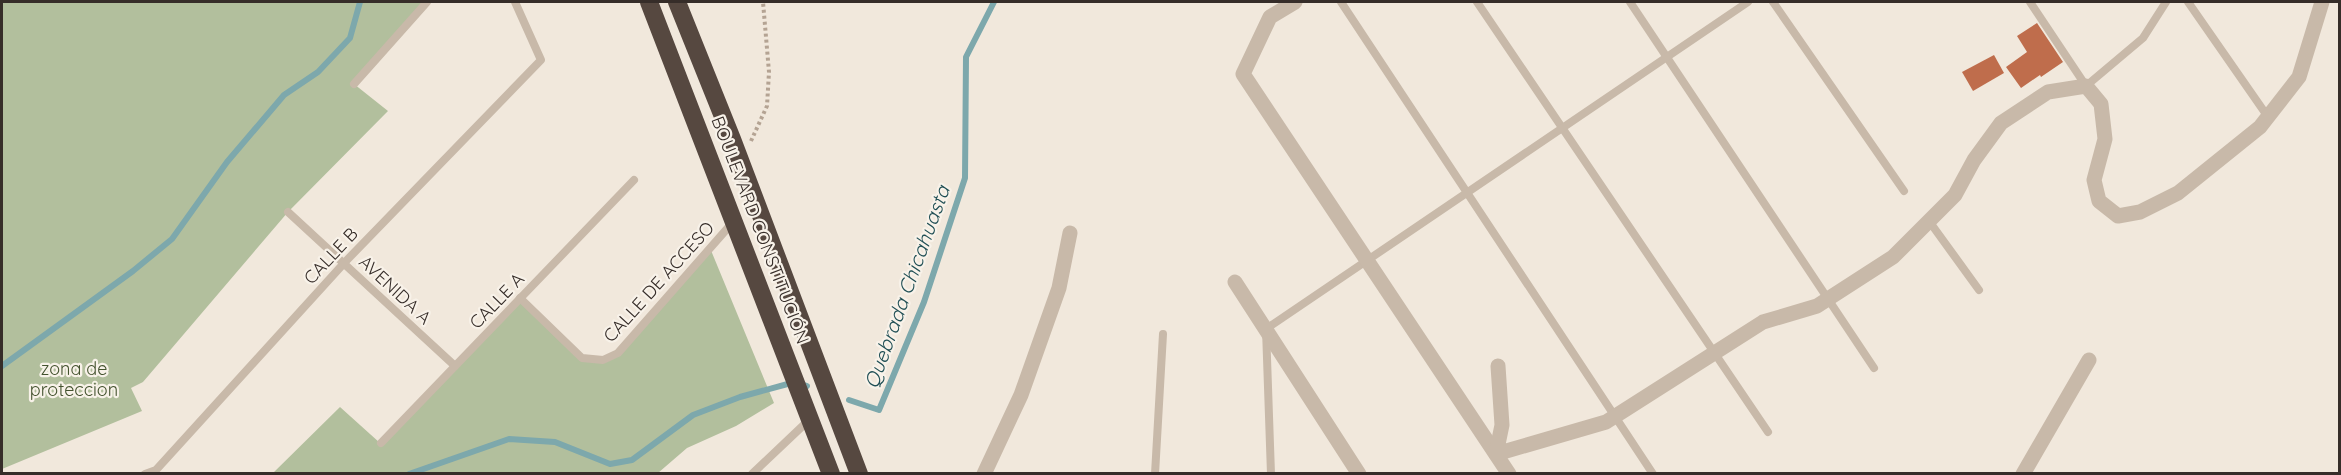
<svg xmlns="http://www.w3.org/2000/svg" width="2341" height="475" font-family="Quicksand,sans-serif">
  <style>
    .green { fill: #b2bf9d }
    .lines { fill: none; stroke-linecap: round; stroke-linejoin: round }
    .stream { stroke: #7da8ac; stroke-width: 6 }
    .building { fill: #bf6d4c }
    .path { stroke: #b4a393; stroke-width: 4; stroke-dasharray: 3 3; stroke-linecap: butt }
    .lane { stroke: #c8b9a9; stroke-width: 8 }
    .street { stroke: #c8b9a9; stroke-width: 15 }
    .highway { stroke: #564840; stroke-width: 18 }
    .labels { text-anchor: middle; stroke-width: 4.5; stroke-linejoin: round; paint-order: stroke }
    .street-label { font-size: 18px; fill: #362d29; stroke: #f8f2e9 }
    .park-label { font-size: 18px; fill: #43522e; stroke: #f8f2e9 }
    .water-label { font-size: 20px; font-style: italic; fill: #204f55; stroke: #f8f2e9 }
  </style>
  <rect width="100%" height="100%" fill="#f1e8dc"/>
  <g class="green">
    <path d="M2,2H427L354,84L388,111L288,212L143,382L131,388L142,411L2,469Z"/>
    <path d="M710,248L774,403L736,426L687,448L658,473L272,474L340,407L380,443L520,298L582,358L603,360L618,353Z"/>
  </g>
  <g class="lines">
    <g class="stream">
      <path d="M2,366L133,271L172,239L227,162L284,95L318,72L350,38L360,2"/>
      <path d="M849,400L879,410L924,302L965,178L966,57L994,2"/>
      <path d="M409,474L509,439L555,442L610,464L632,460L693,415L740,397L795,382L807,386"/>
    </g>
  </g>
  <g class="building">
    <path d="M2037,23L2063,62L2041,77L2040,75L2021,88L2006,67L2027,52L2017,36Z"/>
    <path d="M1994,55L2004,73L1973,91L1962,72Z"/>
  </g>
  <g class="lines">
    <path class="path" d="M751,141L767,106L769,72L763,2"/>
    <g class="lane">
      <path d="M1341,2L1653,474"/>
      <path d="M1477,2L1768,432"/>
      <path d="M1630,2L1874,368"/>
      <path d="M1773,2L1904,191"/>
      <path d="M2030,2L2086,86L2143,38L2166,2"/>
      <path d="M2188,2L2268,117"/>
      <path d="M354,84L427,2"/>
      <path d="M288,212L455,366"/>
      <path d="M1929,221L1979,290"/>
      <path d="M520,298L582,358L603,360L618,353L733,222"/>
      <path d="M381,443L634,180"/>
      <path d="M145,474L156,470L346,261L541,60L515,2"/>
      <path d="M752,474L810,419"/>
      <path d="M1155,474L1163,334"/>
      <path d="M1271,474L1266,329L1748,2"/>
    </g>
    <g class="street">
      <path d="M1295,2L1270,17L1243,74L1509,474"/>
      <path d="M1235,282L1359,474"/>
      <path d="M1498,366L1502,425L1496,454L1606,422L1763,322L1817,306L1893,257L1955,195L1974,160L2001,123L2048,92L2086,86L2101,104L2105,139L2094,180L2099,201L2118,216L2140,212L2178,193L2260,127L2299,77L2322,2"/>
      <path d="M984,474L1021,395L1059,288L1070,233"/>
      <path d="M2023,474L2089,360"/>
    </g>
    <g class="highway">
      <path d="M649,2L831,474"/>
      <path d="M677,2L732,139L859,474"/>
    </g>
  </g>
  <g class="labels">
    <g class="street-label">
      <text transform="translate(760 230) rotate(69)" y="6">BOULEVARD CONSTITUCIÓN</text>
      <text transform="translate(331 256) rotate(-47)" y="6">CALLE B</text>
      <text transform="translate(659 282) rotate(-48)" y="6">CALLE DE ACCESO</text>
      <text transform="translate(395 290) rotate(43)" y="6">AVENIDA A</text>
      <text transform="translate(497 301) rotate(-46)" y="6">CALLE A</text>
    </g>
    <g class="park-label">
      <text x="74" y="375">zona de<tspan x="74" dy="21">proteccion</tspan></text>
    </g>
    <g class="water-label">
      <text transform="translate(907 287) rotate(-70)" y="7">Quebrada Chicahuasta</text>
    </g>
  </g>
  <rect width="2341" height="475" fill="none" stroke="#362d29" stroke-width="6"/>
</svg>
